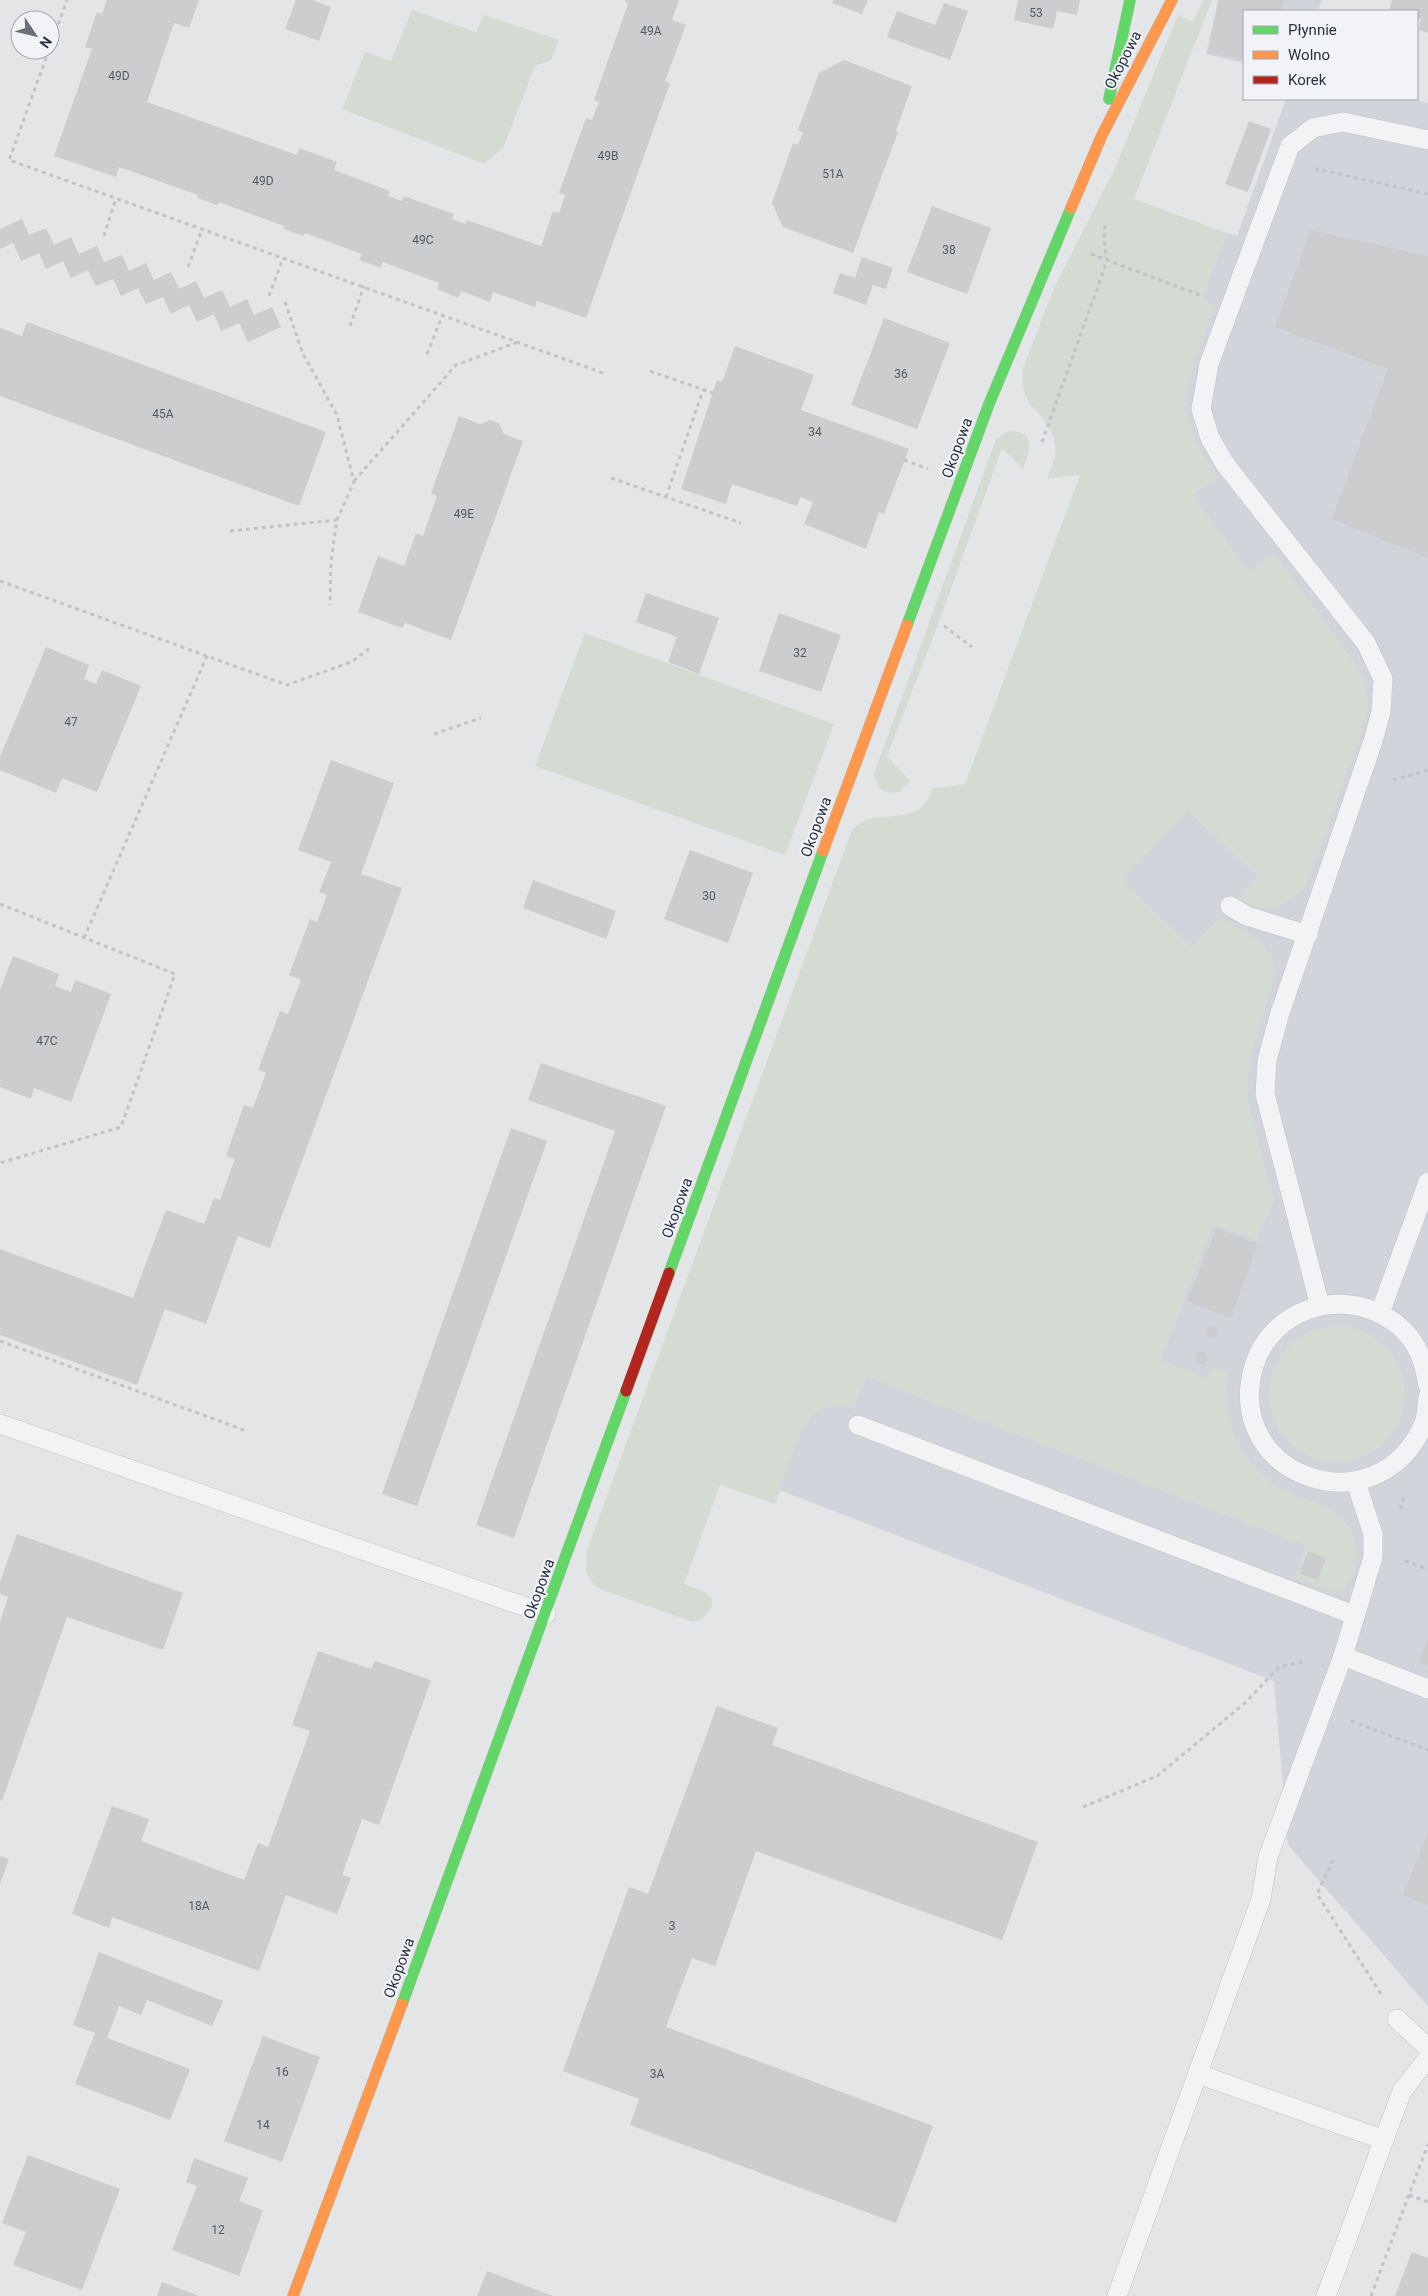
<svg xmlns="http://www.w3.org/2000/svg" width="1428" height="2296" font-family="Roboto,sans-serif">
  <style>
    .built { fill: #d1d4da }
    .green { fill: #d3dbd3 }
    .building { fill: #cbcdcf }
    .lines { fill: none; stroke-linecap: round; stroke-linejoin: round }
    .lane-casing { stroke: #c1c3c5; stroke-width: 20 }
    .fast-casing { stroke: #c1c3c5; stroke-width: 12 }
    .slow-casing { stroke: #c1c3c5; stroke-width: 12 }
    .jam-casing { stroke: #c1c3c5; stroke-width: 12 }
    .path { stroke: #c2c3c8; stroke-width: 3; stroke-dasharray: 4 4; stroke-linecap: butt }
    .lane { stroke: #f2f3f5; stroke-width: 19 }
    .fast { stroke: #63d668; stroke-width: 11 }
    .slow { stroke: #ff974d; stroke-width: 11 }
    .jam { stroke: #b3261e; stroke-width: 11 }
    .labels { text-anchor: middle; stroke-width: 4; stroke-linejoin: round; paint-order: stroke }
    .number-label { font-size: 12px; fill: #535a65 }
    .street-label { font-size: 15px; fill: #2a3241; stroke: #f1f3f7 }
  </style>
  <rect width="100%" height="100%" fill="#e3e5e7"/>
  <g class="built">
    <path d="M1218,0H1322L1318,11H1244V63L1206,54Z"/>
    <path d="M1286,99H1408L1428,103V2006L1288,1845L1274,1681L756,1481L1227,233L1237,236Z"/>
  </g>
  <g class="green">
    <path d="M1203,0H1212L1134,199L1227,233L1202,300L1215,305C1200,347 1176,393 1194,437C1199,451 1210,464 1217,477L1193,495L1249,571L1274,553L1365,677L1367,703L1366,720L1307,885C1285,910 1266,914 1237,898L1258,877L1188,811L1122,880L1191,947L1221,916L1262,943L1271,955L1274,968L1273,983L1252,1052L1247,1087L1250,1109L1274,1200L1257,1240L1213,1225L1161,1360L1208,1379L1213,1367L1229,1373C1224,1391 1228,1415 1234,1433C1242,1452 1253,1469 1270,1481C1298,1503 1346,1502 1355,1542C1357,1550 1358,1557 1356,1565C1354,1573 1348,1581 1345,1589L1336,1593L1294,1577L1306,1546L867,1377L855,1407C843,1405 832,1403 821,1409C797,1422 785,1480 775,1504L720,1485L684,1584C690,1587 700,1589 706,1593C721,1604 705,1619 694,1622L602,1590L594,1585L586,1573L587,1550L852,830C857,826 862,820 869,819C894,814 923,821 932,789L965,784L1080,475L1047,478C1060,451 1058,437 1039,414C1035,409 1029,404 1027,399C1022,389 1022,378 1023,368L1054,288L1115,168L1178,15L1193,22Z"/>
    <path d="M412,10L476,32L484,15L559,40L551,60L535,66L503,148L484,164L342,109L365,52L391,61Z"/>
    <path d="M1009,431C1037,431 1030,451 1023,469L1002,448L939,622L887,756L910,781L899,792C885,795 876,788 874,774L996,439Z"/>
    <path d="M585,633L834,724L785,855L535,766Z"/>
    <circle cx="1337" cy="1394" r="68"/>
  </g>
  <g class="building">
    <path d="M107,0H199L189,28L174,23L147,102L297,155L299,148L337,162L334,170L390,191L388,196L402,201L404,196L454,214L452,219L465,224L467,220L541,246L553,211L559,213L565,195L559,193L586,118L592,120L599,102L594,100L628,4L625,0H679L672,20L686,25L665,81L670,83L586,318L537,301L535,307L493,292L490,302L461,291L458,298L437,289L439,283L383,262L381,268L359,260L362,254L305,233L303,236L283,229L284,226L219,202L217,205L197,198L198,195L119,167L116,177L54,156L92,49L85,47L97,12L102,14Z"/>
    <path d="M296,0H312L331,7L319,41L285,29Z"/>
    <path d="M834,0H868L862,14L832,3Z"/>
    <path d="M1018,0H1080L1077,15L1057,11L1053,29L1014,20Z"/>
    <path d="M1219,0H1284L1282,11H1244V60L1208,53Z"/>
    <path d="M1392,0H1428V33L1418,30L1421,19L1417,18V11H1389Z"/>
    <path d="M944,3L968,11L950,60L887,37L897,11L935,25Z"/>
    <path d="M844,60L912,86L896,131L898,132L853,253L783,227L772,203L793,143L798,145L803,133L798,130L819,73Z"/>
    <path d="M1249,121L1271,129L1248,192L1225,184Z"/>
    <path d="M932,206L991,228L967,294L907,272Z"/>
    <path d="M22,219L29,235L46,228L54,245L71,237L79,254L97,246L104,262L122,255L129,271L146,263L154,280L171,272L179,289L196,281L204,298L222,290L230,307L247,299L254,315L272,307L281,327L248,342L239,323L221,331L214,314L197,322L189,305L171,314L163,297L146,304L138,288L121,296L113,279L96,286L88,270L71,278L63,261L46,269L39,253L21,261L13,243L0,249V229Z"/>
    <path d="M1311,230L1428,256V558L1332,519L1388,369L1275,327Z"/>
    <path d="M862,257L893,268L886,289L873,285L866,305L833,293L840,273L855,278Z"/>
    <path d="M884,318L950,343L917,429L851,405Z"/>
    <path d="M27,322L326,432L299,506L0,396V328L22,336Z"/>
    <path d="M735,346L814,375L801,410L909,449L884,514L879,512L866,549L804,524L813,502L800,497L797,506L732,484L726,504L681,489L717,380L722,382Z"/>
    <path d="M459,416L480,424L490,420L499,423L504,434L523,441L451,640L405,623L402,628L358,612L378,556L404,566L416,533L423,536L437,496L431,493Z"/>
    <path d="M646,593L719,618L699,674L668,662L677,637L636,622Z"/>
    <path d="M779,613L841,635L821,692L759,671Z"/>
    <path d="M46,647L89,665L84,679L96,684L102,670L141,686L97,792L62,778L56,793L0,770V757Z"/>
    <path d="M331,760L394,783L361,874L402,888L270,1248L238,1236L206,1324L165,1309L137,1385L0,1335V1249L133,1298L166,1210L204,1224L214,1198L220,1200L235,1159L226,1156L244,1105L253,1108L266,1073L258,1070L280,1011L288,1014L301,980L289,975L310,919L317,922L327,895L319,892L331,862L298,850Z"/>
    <path d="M690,850L753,873L728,943L664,919Z"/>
    <path d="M533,880L616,911L606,939L523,908Z"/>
    <path d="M13,956L59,974L55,986L71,992L75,980L111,994L71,1102L34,1088L31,1099L0,1087V990Z"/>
    <path d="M541,1063L666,1106L514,1538L476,1525L615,1131L528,1100Z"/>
    <path d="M511,1128L547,1141L417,1506L382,1494Z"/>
    <path d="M1217,1228L1258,1244L1231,1318L1187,1301Z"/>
    <circle cx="1212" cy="1332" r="6"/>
    <circle cx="1201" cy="1358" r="6"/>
    <path d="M17,1534L183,1593L163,1650L67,1617L2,1801L0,1800V1622L8,1597L0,1594V1582Z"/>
    <path d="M1308,1551L1326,1558L1318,1580L1300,1574Z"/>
    <path d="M1428,1637V1666L1419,1662Z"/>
    <path d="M318,1651L371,1669L375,1661L431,1680L379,1825L362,1819L342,1875L351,1878L337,1914L286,1895L259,1971L112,1917L109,1928L72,1914L112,1806L149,1819L141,1841L244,1880L258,1843L268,1847L310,1731L292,1725Z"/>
    <path d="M717,1706L778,1728L772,1745L1038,1842L1002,1940L756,1851L715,1966L692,1958L666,2027L933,2126L896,2223L630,2125L639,2099L563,2071L629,1887L648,1894Z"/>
    <path d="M1428,1832V1905L1403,1895Z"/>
    <path d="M0,1856L9,1859L0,1884Z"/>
    <path d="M99,1952L223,2001L212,2026L147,2000L141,2015L119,2006L107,2038L190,2069L170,2120L75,2084L95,2033L73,2025Z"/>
    <path d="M263,2036L320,2057L282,2162L224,2141Z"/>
    <path d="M28,2155L120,2189L82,2290L13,2265L26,2232L2,2223Z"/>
    <path d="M194,2158L248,2178L239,2201L263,2210L239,2276L172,2250L197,2186L186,2182Z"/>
    <path d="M1412,2252L1428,2258V2296H1395Z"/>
    <path d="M487,2271L553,2296H477Z"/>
    <path d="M162,2282L199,2296H157Z"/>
  </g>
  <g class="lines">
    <defs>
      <g id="lane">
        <path d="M1230,906L1247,916L1308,935"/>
        <path d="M1320,1306L1265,1094L1267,1060L1280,1013L1373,741L1381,712L1383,679L1366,643L1225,464L1210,438L1201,409L1209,364L1290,146L1313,128L1343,122L1428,140"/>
        <path d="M1380,1313L1428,1182"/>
        <path d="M1428,1386C1426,1377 1425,1368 1422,1360C1407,1315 1352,1294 1310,1309C1283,1318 1262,1339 1254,1366C1221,1478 1379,1531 1424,1423C1427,1416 1427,1405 1428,1397"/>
        <path d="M0,1424L546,1614"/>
        <path d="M858,1425L1354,1615"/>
        <path d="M1343,1656L1428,1689"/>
        <path d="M1397,2019L1428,2048"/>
        <path d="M1198,2074L1384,2140"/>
        <path d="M1117,2296L1261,1899L1268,1857L1343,1656L1373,1557V1534L1356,1482"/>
        <path d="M1326,2296L1402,2091L1428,2058"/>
      </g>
      <g id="fast">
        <path d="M1109,99L1130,0"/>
        <path d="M907,625L989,404L1071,208"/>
        <path d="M669,1273L823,851"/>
        <path d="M402,2004L626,1391"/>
      </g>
      <g id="slow">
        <path d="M1071,208L1102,135L1172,0"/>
        <path d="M823,851L907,625"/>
        <path d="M293,2296L402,2004"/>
      </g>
      <path id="jam" d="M626,1391L669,1273"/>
    </defs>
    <use href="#lane" class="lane-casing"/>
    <use href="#fast" class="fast-casing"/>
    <use href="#slow" class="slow-casing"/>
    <use href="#jam" class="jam-casing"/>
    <g class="path">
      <path d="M50,47L67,0"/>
      <path d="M49,50L9,160L606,374"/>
      <path d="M1316,171L1317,169L1428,194"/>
      <path d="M104,236L116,198"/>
      <path d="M1091,254L1202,296"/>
      <path d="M188,267L202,229"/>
      <path d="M269,296L283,258"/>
      <path d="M285,302L303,354L337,415L354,482L337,520L331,561L330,605"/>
      <path d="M350,326L364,286"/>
      <path d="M427,354L443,314"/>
      <path d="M650,371L713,393"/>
      <path d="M1042,442L1107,261L1104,240L1105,224"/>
      <path d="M904,460L928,469"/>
      <path d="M611,478L741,523"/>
      <path d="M354,481L456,365L518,342"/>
      <path d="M666,497L703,390"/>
      <path d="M230,531L337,520"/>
      <path d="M0,581L287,685L351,662L369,649"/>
      <path d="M944,626L972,647"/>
      <path d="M434,734L481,718"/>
      <path d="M1393,780L1428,770"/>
      <path d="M0,904L175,974L121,1127L0,1163"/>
      <path d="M84,938L207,656"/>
      <path d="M0,1341L244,1430"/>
      <path d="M1400,1509L1405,1494"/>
      <path d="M1405,1561L1428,1569"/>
      <path d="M1351,1721L1428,1750"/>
      <path d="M1083,1807L1157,1776L1245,1703L1279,1667L1306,1661"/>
      <path d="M1333,1860L1317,1894L1381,1994"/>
      <path d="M1409,2195L1428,2202"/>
      <path d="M1371,2296L1428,2144"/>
    </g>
    <use href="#lane" class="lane"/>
    <use href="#fast" class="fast"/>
    <use href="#slow" class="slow"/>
    <use href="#jam" class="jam"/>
  </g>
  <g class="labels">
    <g class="number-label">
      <text x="1036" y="17">53</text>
      <text x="651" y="35">49A</text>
      <text x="119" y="80">49D</text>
      <text x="608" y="160">49B</text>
      <text x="833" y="178">51A</text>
      <text x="263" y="185">49D</text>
      <text x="423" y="244">49C</text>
      <text x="949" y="254">38</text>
      <text x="901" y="378">36</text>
      <text x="163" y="418">45A</text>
      <text x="815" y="436">34</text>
      <text x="464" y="518">49E</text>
      <text x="800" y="657">32</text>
      <text x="71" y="726">47</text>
      <text x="709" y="900">30</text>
      <text x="47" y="1045">47C</text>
      <text x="199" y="1910">18A</text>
      <text x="672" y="1930">3</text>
      <text x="282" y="2076">16</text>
      <text x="657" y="2078">3A</text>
      <text x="263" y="2129">14</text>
      <text x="218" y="2234">12</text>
    </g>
    <g class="street-label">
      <text transform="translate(1123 60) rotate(-63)" y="5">Okopowa</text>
      <text transform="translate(957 448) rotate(-70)" y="5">Okopowa</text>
      <text transform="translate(816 827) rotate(-70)" y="5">Okopowa</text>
      <text transform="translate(677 1208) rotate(-70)" y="5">Okopowa</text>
      <text transform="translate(539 1589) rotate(-70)" y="5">Okopowa</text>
      <text transform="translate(399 1968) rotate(-70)" y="5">Okopowa</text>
    </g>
  </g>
  <rect x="1243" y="10" width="175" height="90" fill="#f1f3f7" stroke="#a1a6ae"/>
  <rect x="1253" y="26" width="25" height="8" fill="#63d668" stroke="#a1a6ae"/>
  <text x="1288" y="35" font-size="15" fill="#2a3241">Płynnie</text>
  <rect x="1253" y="51" width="25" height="8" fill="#ff974d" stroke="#a1a6ae"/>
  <text x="1288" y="60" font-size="15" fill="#2a3241">Wolno</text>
  <rect x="1253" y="76" width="25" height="8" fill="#b3261e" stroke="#a1a6ae"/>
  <text x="1288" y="85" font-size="15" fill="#2a3241">Korek</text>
  <g transform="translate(35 35) rotate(125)"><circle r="24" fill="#f1f3f7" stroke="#a1a6ae"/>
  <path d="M0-4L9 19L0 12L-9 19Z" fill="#6b717b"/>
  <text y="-8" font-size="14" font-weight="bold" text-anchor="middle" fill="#2a3241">N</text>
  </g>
</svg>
